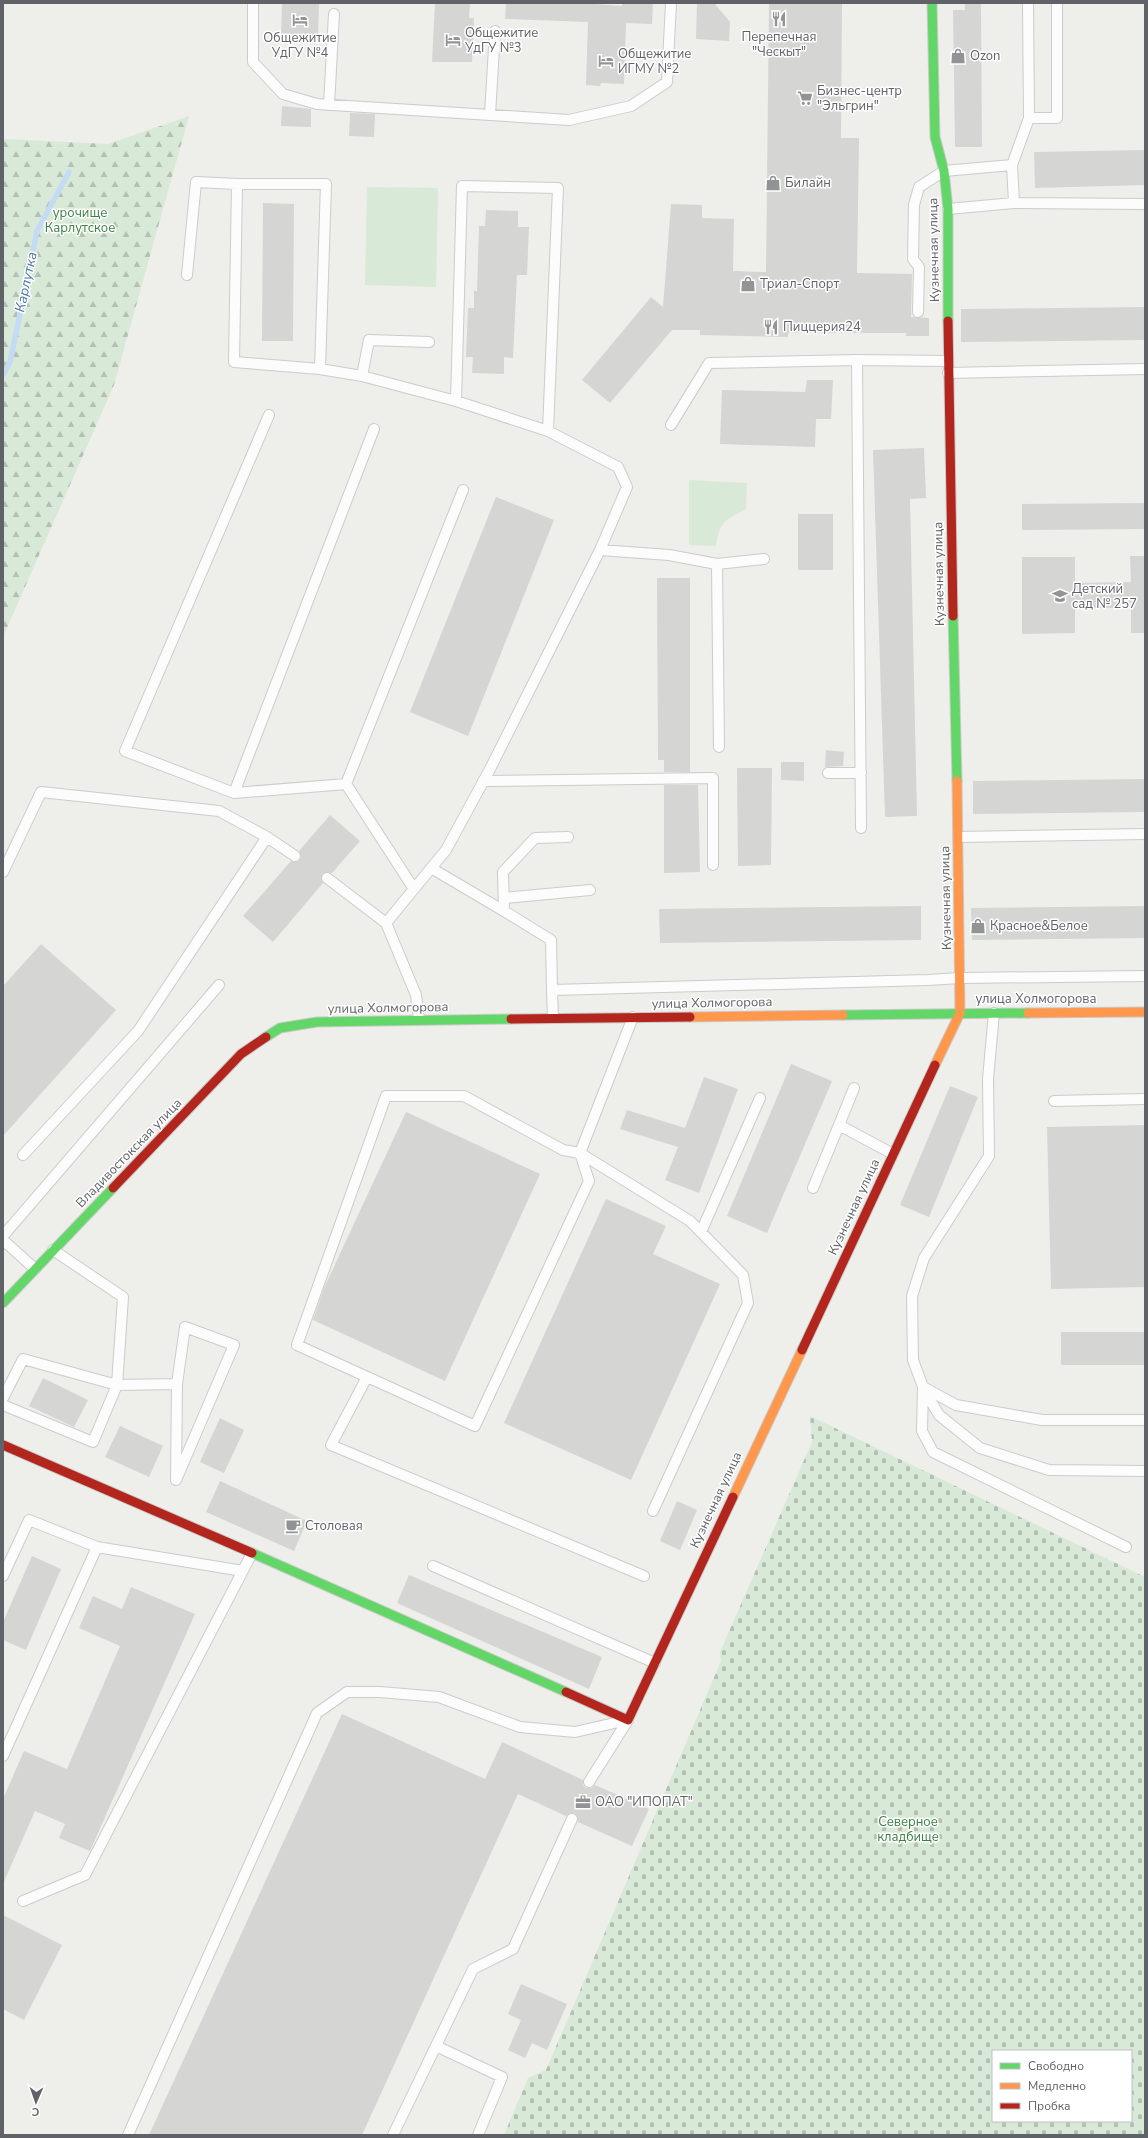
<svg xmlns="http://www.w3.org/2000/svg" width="1148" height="2138" viewBox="0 0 1148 2138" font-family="'Nunito Sans',sans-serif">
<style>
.forest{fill:url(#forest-firs)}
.cemetery{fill:url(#cemetery-stones);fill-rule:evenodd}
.park{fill:#d9e9d8}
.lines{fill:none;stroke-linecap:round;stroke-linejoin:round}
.stream{stroke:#c3dbf4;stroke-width:5.5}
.building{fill:#d5d5d3}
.lane-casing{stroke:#cbcccb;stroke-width:12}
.fast-casing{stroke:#cacaca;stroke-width:11}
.slow-casing{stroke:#cacaca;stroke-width:11}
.jam-casing{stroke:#cacaca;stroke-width:11}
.lane{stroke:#fcfcfc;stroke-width:10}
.fast{stroke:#63d668;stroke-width:9}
.slow{stroke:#ff974d;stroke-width:9}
.jam{stroke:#b3261e;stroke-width:9}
.labels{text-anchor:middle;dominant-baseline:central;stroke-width:3;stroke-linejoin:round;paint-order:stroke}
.poi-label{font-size:13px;fill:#5f6267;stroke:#fff;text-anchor:start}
.park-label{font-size:13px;fill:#3c8144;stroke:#fff}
.street-label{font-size:13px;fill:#5f6267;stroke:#fff}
.water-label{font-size:14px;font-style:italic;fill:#4c73ab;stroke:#fff}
</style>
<defs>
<pattern id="forest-firs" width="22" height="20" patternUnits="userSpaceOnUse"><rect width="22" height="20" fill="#d9e9d8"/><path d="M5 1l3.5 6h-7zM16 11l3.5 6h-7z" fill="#b3c0b3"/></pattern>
<pattern id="cemetery-stones" width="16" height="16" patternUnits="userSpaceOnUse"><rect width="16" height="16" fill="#d9e9d8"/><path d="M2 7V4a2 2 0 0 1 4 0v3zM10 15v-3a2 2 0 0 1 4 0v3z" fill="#b3c0b3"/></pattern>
</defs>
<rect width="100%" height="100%" fill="#eeeeea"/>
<!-- forest -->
<path class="forest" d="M189 116 114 385 3 637V139L108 144Z"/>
<!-- cemetery -->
<path class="cemetery" d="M810 1416 1145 1577V2135H504L528 2078 546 2070 721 1661 720 1652 812 1442ZM993 2051H1131V2121H993Z"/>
<!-- park -->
<path class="park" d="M367 187 438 188 436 287 365 285Z
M689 480 747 483 746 509C724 521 720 521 716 546L689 545Z"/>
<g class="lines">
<!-- stream -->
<path class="stream" d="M3 375 10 362 37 231 69 172"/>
</g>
<!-- building -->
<path class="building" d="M282 3H319L318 37 295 36V39L281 38Z
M435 3H470L469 18H474L472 62H432Z
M506 3H583L622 6V3H653L652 24 626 23 624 84 601 83 600 86 586 85 588 22 505 19Z
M697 3H714L730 22 729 41 696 39Z
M769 3H842L841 138H859L857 273 912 274 911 317 929 318V336H906V333H788V337L700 335V330H672L610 403 582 380 651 297 663 307 671 204 702 205V218L734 219 733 271 766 272Z
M965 3H981L982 147H955L953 10H965Z
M282 106 311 109V127L281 126Z
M350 113 375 114 374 137 349 136Z
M1145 150V185L1035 188 1034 152Z
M263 203 294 204 293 341H262Z
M486 210 518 211V227H529L527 275H517L513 358 504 357V374L472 373 473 357H466L468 308H474V291H477L479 226H485Z
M1145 307V340L961 342V309Z
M807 380H833L831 419H816L815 447 720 444 722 390 805 392Z
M924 448 926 498 910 499 917 816 885 817 873 450Z
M496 497 554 520 468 736 410 712Z
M1145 503V529L1022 530V504Z
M798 514H833V570H798Z
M1130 556H1145V633H1131V608H1075V633L1022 634V557H1075V583L1131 582Z
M657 578H690V772H664V760H658Z
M826 750 844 752 843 766 825 767Z
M781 762H804V781L781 780Z
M737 768H772L771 865 738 866Z
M1145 779V812L973 814V781Z
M664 785H698L700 872 664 873Z
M330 815 360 841 332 873 327 872 322 874 321 878 323 883 273 942 243 916 291 861 295 862 300 860 301 856 299 851Z
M921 906V940L660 943 659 909Z
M1145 906V938L972 940 971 908Z
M41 944 116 1010 3 1136V986Z
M791 1064 832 1081 767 1233 727 1216Z
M704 1077 738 1089 699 1193 665 1180 678 1147 620 1129 627 1110 685 1128Z
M950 1086 978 1097 929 1217 900 1205Z
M406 1112 540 1174 445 1381 313 1320 324 1288Z
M1145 1125V1287L1051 1289 1047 1127Z
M606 1199 666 1226 653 1254 720 1284 631 1480 504 1423Z
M1061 1332H1145V1365H1061Z
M43 1378 88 1400 74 1427 29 1406Z
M220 1418 244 1430 224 1473 200 1462Z
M120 1426 163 1446 149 1477 105 1457Z
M220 1481 307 1521 294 1551 206 1512Z
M677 1501 697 1510 680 1550 660 1541Z
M32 1556 61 1569 26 1650 3 1640V1622Z
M409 1575 602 1657 589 1689 397 1603Z
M131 1587 195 1614 90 1851 59 1838 65 1824 35 1811 3 1884V1799L24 1751 67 1769 120 1646 79 1628 93 1596 122 1609Z
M342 1714 485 1779 502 1742 583 1780V1785L586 1788H592L595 1785 649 1809 632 1846 578 1822V1818L575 1813H571L566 1816 518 1794 362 2135H149Z
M3 1915 62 1945 24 2020 3 2009Z
M521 1984 567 2004 547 2050 532 2043 525 2058 508 2050 521 2020 508 2014Z"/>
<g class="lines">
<!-- lane casing -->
<g class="lane-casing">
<path id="lane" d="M253 3V62L283 94 317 104 569 120 631 106 667 82 671 3
M329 105 334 14
M490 115 495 31
M1029 118H1057V3
M1012 165 1014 203
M237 184H326L320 369
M948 209 1014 203 1145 204
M187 275 196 182 237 184 234 362 320 369 362 376
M918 312 919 267 913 259 914 205 919 187 944 171 1012 165 1029 118 1028 3
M429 342 369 340 362 376 456 401
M948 373 1145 369
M269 415 125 751 234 793 346 784 414 889
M671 425 709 363 857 360
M600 550 669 555 717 564 719 747
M717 564 764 559
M828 773H861
M483 781 713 778V865
M346 784 463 490
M234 793 374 429
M861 828 857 360 948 361
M958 837 1145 834
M431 868 504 911
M3 872 41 792 219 811 267 837
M327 878 386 923
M504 898 590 890
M552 990 551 940 504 911 503 872 535 838 568 837
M994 1013 988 1079 989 1156 924 1258 912 1296 913 1360 923 1387 956 1405 1042 1420H1145
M633 1017 580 1153 589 1181 475 1426 297 1345 386 1096H464L563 1150 580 1153 690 1221 743 1275 748 1303 653 1511
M553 1018 552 990 928 980 960 978 1145 976
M419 1020 416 995 386 923 446 850 490 769 600 550 627 487 618 467 548 431 456 401 462 186 558 188 548 431
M1054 1101 1145 1099
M839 1125 854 1088
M23 1155 138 1031 267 837 295 856
M813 1188 839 1125 893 1154
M701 1232 760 1098
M3 1236 219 985
M3 1240 35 1269
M185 1327 234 1345 176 1480 177 1384Z
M367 1377 331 1445 644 1576
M923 1387 922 1431 933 1452 1126 1547
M923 1388 939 1415 980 1448 1049 1470 1145 1471
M3 1398 23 1359 117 1385 177 1384
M3 1405 93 1442 117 1385 123 1297 53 1250
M433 1566 655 1663
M3 1576 29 1520 97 1547 243 1571
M3 1756 97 1547
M589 1782 628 1720
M23 1901 85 1875 252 1553
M436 2046 502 2077 478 2135
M128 2135 317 1713 347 1692H380L439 1697 520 1727 575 1732 623 1721
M393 2135 473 1969 513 1949 572 1819"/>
</g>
<!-- fast casing -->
<g class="fast-casing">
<path id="fast" d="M932 3 935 137 944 171 948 209V321
M953 616 957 781
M843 1015 1028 1013
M266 1037 280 1028 317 1022 511 1019
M3 1303 113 1188
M252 1553 566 1692"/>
</g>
<!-- slow casing -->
<g class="slow-casing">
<path id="slow" d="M1028 1013 1145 1012
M690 1017 843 1015
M935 1065 960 1013 957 781
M733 1497 802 1350"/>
</g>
<!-- jam casing -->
<g class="jam-casing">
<path id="jam" d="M948 321 953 616
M511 1019 690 1017
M113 1188 241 1054 266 1037
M802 1350 935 1065
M3 1445 252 1553
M566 1692 628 1720 733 1497"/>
</g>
<!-- lane -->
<use href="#lane" class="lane"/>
<!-- fast -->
<use href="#fast" class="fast"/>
<!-- slow -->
<use href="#slow" class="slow"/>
<!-- jam -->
<use href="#jam" class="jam"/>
</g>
<!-- icons -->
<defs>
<g id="restaurant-bare" transform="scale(1.2)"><path d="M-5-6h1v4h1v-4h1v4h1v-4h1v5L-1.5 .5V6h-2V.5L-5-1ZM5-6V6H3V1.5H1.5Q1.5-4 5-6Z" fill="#919395" stroke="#fff" stroke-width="2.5" paint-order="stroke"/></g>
<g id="hotel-bare" transform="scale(1.2)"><path d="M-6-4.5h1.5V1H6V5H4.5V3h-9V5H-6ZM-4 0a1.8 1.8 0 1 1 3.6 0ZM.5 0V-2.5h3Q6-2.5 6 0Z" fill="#919395" stroke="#fff" stroke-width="2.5" paint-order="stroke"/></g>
<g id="shop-bare" transform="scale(1.2)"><path d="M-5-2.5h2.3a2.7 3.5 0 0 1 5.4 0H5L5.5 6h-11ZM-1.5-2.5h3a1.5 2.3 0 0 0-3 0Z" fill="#919395" stroke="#fff" stroke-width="2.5" paint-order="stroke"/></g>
<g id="supermarket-bare" transform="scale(1.2)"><path d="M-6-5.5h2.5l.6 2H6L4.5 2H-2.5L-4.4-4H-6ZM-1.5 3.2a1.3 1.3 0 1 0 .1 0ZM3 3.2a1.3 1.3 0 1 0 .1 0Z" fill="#919395" stroke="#fff" stroke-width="2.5" paint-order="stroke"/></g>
<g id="school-bare" transform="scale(1.2)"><path d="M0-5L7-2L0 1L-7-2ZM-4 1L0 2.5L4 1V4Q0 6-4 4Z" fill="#919395" stroke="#fff" stroke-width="2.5" paint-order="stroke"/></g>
<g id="cafe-bare" transform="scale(1.2)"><path d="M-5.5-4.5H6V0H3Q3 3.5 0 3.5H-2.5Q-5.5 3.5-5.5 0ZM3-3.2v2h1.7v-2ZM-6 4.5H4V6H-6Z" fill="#919395" stroke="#fff" stroke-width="2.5" paint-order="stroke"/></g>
<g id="office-bare" transform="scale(1.2)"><path d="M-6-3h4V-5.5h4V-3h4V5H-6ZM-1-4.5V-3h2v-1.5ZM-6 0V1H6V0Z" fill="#919395" stroke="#fff" stroke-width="2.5" paint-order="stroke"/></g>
</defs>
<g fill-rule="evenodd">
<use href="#restaurant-bare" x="779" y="19"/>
<use href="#hotel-bare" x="300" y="20"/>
<use href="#hotel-bare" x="453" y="40"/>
<use href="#shop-bare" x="958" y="56"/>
<use href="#hotel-bare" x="606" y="61"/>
<use href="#supermarket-bare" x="805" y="98"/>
<use href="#shop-bare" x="773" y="183"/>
<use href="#shop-bare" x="748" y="284"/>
<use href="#restaurant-bare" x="771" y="327"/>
<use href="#school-bare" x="1060" y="596"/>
<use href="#shop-bare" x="978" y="926"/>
<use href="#cafe-bare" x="293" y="1526"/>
<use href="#office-bare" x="583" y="1802"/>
</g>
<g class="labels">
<!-- poi labels -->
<g class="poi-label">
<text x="465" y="33">Общежитие<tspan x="465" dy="15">УдГУ №3</tspan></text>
<text x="779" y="37" text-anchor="middle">Перепечная<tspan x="779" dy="15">"Ческыт"</tspan></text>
<text x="300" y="38" text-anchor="middle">Общежитие<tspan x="300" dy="15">УдГУ №4</tspan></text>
<text x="618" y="54">Общежитие<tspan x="618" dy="15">ИГМУ №2</tspan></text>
<text x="970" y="56">Ozon</text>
<text x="817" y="91">Бизнес-центр<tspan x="817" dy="15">"Эльгрин"</tspan></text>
<text x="785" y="183">Билайн</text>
<text x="760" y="284">Триал-Спорт</text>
<text x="783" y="327">Пиццерия24</text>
<text x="1072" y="589">Детский<tspan x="1072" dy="15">сад № 257</tspan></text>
<text x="990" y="926">Красное&amp;Белое</text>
<text x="305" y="1526">Столовая</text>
<text x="595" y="1802">ОАО "ИПОПАТ"</text>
</g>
<!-- park labels -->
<g class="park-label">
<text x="80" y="213">урочище<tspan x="80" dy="15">Карлутское</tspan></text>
<text x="908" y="1822">Северное<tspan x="908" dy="15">кладбище</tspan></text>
</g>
<!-- street labels -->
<g class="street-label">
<text transform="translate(934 250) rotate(-91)">Кузнечная улица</text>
<text transform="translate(939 574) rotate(-91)">Кузнечная улица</text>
<text transform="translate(946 898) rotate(-91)">Кузнечная улица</text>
<text x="1036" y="999">улица Холмогорова</text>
<text transform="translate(712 1003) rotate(-1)">улица Холмогорова</text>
<text transform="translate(388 1008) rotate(-1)">улица Холмогорова</text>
<text transform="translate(129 1153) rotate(-46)">Владивостокская улица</text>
<text transform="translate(854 1207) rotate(-65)">Кузнечная улица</text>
<text transform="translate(716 1500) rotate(-65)">Кузнечная улица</text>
</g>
<!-- water labels -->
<g class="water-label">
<text transform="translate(26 282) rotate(-78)">Карлутка</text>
</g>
</g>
<!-- border -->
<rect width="1148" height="2138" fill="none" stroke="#5f6267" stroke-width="8"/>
<!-- legend -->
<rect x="992" y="2050" width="140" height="72" fill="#ffffff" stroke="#bfc0c2"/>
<rect x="1000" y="2063" width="20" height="6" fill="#63d668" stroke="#bfc0c2"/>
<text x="1028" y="2070" font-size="12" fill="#5f6267">Свободно</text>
<rect x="1000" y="2083" width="20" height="6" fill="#ff974d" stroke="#bfc0c2"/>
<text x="1028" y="2090" font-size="12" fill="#5f6267">Медленно</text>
<rect x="1000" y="2103" width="20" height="6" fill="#b3261e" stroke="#bfc0c2"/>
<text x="1028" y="2110" font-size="12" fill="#5f6267">Пробка</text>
<!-- north arrow -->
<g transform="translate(36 2102) rotate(182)" stroke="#ffffff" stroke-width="3" paint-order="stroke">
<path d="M0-3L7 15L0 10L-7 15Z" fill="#5f6267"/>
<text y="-6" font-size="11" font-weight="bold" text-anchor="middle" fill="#5f6267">С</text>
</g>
</svg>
